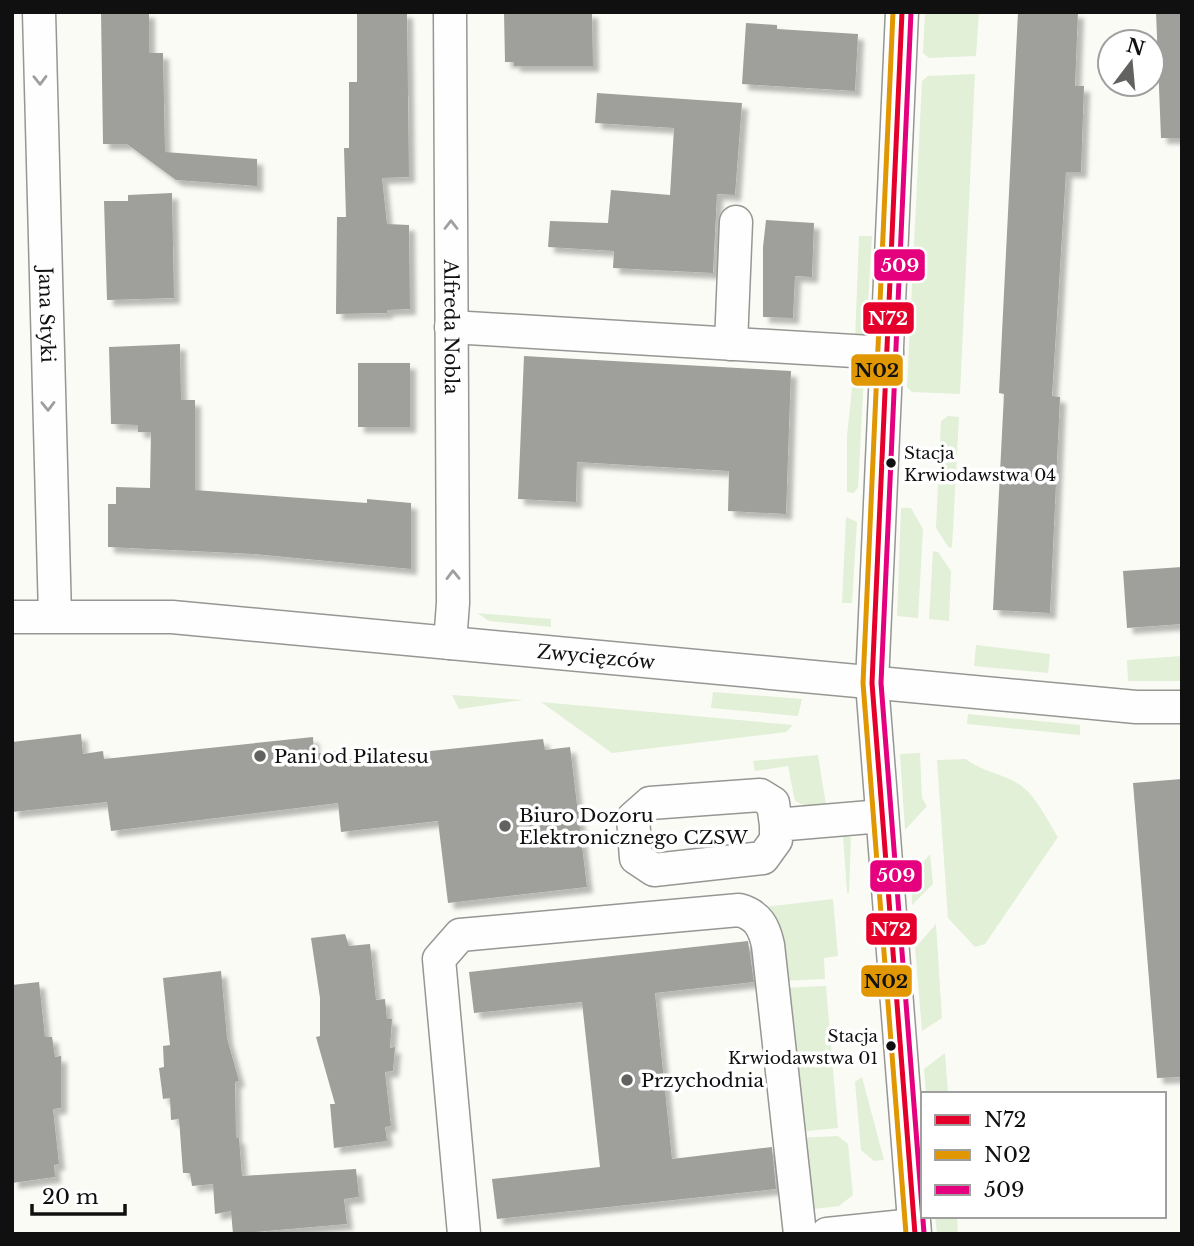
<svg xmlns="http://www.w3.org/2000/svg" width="1194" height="1246" viewBox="0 0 1194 1246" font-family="'Libre Baskerville',serif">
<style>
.green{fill:#e1f0d7}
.building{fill:#9f9f9b;filter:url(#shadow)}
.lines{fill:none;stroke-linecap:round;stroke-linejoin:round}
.minor-casing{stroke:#969694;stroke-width:35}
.minor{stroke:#fefefe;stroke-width:32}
.bus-1-casing{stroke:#fff;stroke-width:10}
.bus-2-casing{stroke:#fff;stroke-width:10}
.bus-3-casing{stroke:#fff;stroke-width:10}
.bus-1{stroke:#e4002b;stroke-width:5}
.bus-2{stroke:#e09702;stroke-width:5}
.bus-3{stroke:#e5007d;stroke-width:5}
.oneway{stroke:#9f9f9f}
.bus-dot{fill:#101010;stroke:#fff;stroke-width:2.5}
.poi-dot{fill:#626260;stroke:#fff;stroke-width:2.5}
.labels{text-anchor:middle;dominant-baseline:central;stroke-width:7;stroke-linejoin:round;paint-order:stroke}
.bus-label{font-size:17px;fill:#101010;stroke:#fff;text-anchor:start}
.street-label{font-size:19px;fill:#101010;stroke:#fff}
.poi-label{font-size:19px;fill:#101010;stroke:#fff;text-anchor:start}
.line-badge{stroke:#fff;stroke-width:2.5}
.badge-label{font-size:19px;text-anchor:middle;font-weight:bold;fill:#fff}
.pale-badge-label{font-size:19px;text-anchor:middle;font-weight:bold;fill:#111}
</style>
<defs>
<filter id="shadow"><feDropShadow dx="6" dy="6" stdDeviation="2" flood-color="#0004"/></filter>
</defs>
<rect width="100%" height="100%" fill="#fbfbf6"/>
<!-- green -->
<path class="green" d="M925 12H979L976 56 929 58 923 53Z
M975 74 960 394 912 392 907 387 922 81 928 76Z
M859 236H872L866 338 855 341Z
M854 369 864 376 858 488 853 493 847 492V436Z
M948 416 959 417 952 547 949 548 936 528 941 421Z
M901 508H911L923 529 918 618 897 616Z
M846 517 857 522 852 603H842Z
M933 551 938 552 951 571 949 621 929 619Z
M477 613 551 619V627L489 621Z
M976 645 1050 654 1048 673 974 666Z
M1182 656V681H1128L1127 660Z
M713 692 802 699 798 716 711 708Z
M452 695 523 700 459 709Z
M541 702 793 725 786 732 612 753Z
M968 714 1080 725V735L967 724Z
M920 753 922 798 927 806 905 830 900 754Z
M818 755 826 805 808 807 795 801 788 766 755 771 753 761Z
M966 759C981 771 1000 773 1017 783 1035 793 1047 820 1058 837L985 944 975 947 948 918 937 760Z
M843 835 851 838 849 893H847Z
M930 854 933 884 912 905 911 877Z
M833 899 838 956 824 958 825 979 781 981 755 908Z
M936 924 942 1018 922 1031 915 948Z
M826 986 838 1128 797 1132 782 988Z
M945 1053 948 1094H926L924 1069Z
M862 1077 884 1160 874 1161 861 1150 855 1082Z
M838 1136 848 1144 853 1195 839 1206 805 1210 797 1138Z
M935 1216H957L958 1234H937Z"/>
<!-- building -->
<path class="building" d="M101 12H149V53H163L165 152 257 159V186L176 180 127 144H103Z
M357 12H407L409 177 382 178 387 224 409 225 410 309 387 310V313L336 314 337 217H346L344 148H349V82H357Z
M504 12H592L593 66H514V62H505Z
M1018 12H1078L1075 86H1084L1081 172H1066L1052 396 1060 397 1050 613 993 610 1004 394 999 393Z
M1156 12H1182V138H1161Z
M746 23 777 25V29L858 34 855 91 742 84Z
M597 93 742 103 735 195 717 194 713 273 613 268 614 251 548 247 550 221 608 223 611 190 670 195 674 128 595 123Z
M172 193 174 298 107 300 104 201H128V195Z
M766 220 814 223 812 277 795 276 793 318 763 317V247Z
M180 344 181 400H195V490L367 503V499L411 503V569L254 554 108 547V504H116V487L150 488 151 432H138V425L111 424 109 347Z
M524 356 791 371 786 514 728 511 729 471 577 462 576 502 518 499Z
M358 363H410V427H358Z
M1182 567V624L1127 628 1123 571Z
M81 734 83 754 103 751 104 759 313 737 314 754 335 751 336 761 543 739 545 750 570 747 587 887 448 903 438 821 341 832 338 803 111 831 107 802 12 812V742Z
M1182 779V1077L1157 1078 1133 783Z
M345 934 349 946 370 944 376 1000 385 999 387 1019H392L390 1048 395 1047 393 1071 385 1072 391 1126 385 1127 387 1141 334 1148 330 1104H335L316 1037 320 1036V998L311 938Z
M748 941 754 982 655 993 672 1159 772 1147 776 1189 497 1219 492 1179 600 1167 582 1002 474 1013 469 972Z
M221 971 227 1038 239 1081 235 1082 236 1138H239L242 1176 356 1169 359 1197 344 1199 347 1224 233 1234 231 1211 215 1214 213 1184 192 1186 190 1173H183L179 1119 171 1120 170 1098 163 1099 159 1068 164 1067 163 1046 170 1045 163 978Z
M39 982 45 1037H52L55 1057 61 1056V1108L53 1109 59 1164 54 1165 55 1177 12 1183V985Z"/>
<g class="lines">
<!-- minor casing -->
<g class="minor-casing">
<g id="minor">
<path id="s1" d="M39 12 55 616"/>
<path id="s2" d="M450 12 453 603 450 643"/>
<path d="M902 12 872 683 915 1234"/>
<path d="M451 327 887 353"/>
<path d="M731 344 736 222"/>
<path id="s3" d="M12 617H172L1136 707H1182"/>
<path d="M776 825 773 803 760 795 650 803 633 818 636 858 654 870 763 858 776 840V825L882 816"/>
<path d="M464 1234 439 959 460 935 739 910C758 915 764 927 768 945L800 1234"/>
<path d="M827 1234 914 1225"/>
</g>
</g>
<!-- minor -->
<use href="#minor" class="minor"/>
<!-- bus-1 casing -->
<g class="bus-1-casing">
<path id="bus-1" d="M902 12 872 683 915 1234"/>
</g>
<!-- bus-2 casing -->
<g class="bus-2-casing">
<path id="bus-2" d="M893 12 863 683 906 1234"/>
</g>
<!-- bus-3 casing -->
<g class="bus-3-casing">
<path id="bus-3" d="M911 12 881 683 924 1233"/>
</g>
<!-- bus-1 -->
<use href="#bus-1" class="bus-1"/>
<!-- bus-2 -->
<use href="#bus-2" class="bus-2"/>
<!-- bus-3 -->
<use href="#bus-3" class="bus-3"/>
</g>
<!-- one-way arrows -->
<defs><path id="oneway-chevron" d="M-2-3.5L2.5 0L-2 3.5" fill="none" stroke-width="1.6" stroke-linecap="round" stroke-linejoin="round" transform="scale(1.75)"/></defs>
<g class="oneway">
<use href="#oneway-chevron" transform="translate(40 80) rotate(89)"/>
<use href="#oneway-chevron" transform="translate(451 225) rotate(-90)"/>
<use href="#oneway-chevron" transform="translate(48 406) rotate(89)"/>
<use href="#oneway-chevron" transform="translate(453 575) rotate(-91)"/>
</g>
<!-- markers -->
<g class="bus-dot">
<circle cx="891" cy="463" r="6"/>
<circle cx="891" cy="1046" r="6"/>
</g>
<g class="poi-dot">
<circle cx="260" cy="756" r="7"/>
<circle cx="505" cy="826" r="7"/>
<circle cx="627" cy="1080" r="7"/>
</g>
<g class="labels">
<!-- bus labels -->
<g class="bus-label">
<text x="904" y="453">Stacja<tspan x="904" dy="22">Krwiodawstwa 04</tspan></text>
<text x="878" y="1036" text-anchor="end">Stacja<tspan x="878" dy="22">Krwiodawstwa 01</tspan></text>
</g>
<!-- street labels -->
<g class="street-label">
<text stroke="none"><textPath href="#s1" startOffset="303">Jana Styki</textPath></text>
<text stroke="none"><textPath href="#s2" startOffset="315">Alfreda Nobla</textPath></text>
<text stroke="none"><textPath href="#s3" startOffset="586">Zwycięzców</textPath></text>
</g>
<!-- poi labels -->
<g class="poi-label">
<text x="274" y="756">Pani od Pilatesu</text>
<text x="519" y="815">Biuro Dozoru<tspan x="519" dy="22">Elektronicznego CZSW</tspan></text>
<text x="641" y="1080">Przychodnia</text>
</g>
</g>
<g class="line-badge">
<rect x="873" y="248" width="53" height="34" rx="7" fill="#e5007d"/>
<rect x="862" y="301" width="53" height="34" rx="7" fill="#e4002b"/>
<rect x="850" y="353" width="54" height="34" rx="7" fill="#e09702"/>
<rect x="869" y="859" width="54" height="34" rx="7" fill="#e5007d"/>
<rect x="865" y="912" width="53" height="34" rx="7" fill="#e4002b"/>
<rect x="860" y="964" width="53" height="34" rx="7" fill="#e09702"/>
</g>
<g class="badge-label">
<text x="900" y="272">509</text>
<text x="888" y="325">N72</text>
<text x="896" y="882">509</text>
<text x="891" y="936">N72</text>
</g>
<g class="pale-badge-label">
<text x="877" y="377">N02</text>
<text x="886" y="988">N02</text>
</g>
<!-- border -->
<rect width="1194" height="1246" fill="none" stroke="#101010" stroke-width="28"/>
<!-- legend -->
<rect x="921" y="1092" width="245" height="126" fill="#ffffff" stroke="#9f9f9f" stroke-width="2"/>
<rect x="935" y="1115" width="35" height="10" fill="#e4002b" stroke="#9f9f9f" stroke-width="2"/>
<text x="984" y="1127" font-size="21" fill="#101010">N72</text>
<rect x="935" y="1150" width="35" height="10" fill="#e09702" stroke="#9f9f9f" stroke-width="2"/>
<text x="984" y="1162" font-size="21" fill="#101010">N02</text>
<rect x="935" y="1185" width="35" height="10" fill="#e5007d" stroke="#9f9f9f" stroke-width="2"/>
<text x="984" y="1197" font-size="21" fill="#101010">509</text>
<!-- north arrow -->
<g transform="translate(1131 63) rotate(16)"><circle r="33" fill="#ffffff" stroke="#9f9f9f" stroke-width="2"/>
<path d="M0-5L12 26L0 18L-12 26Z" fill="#626260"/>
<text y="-10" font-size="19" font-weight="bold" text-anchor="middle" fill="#101010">N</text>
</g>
<!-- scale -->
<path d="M32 1204v10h93v-10" fill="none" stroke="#101010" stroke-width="3.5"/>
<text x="42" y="1204" font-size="21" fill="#101010" stroke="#ffffff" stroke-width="5" paint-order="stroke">20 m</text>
</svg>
